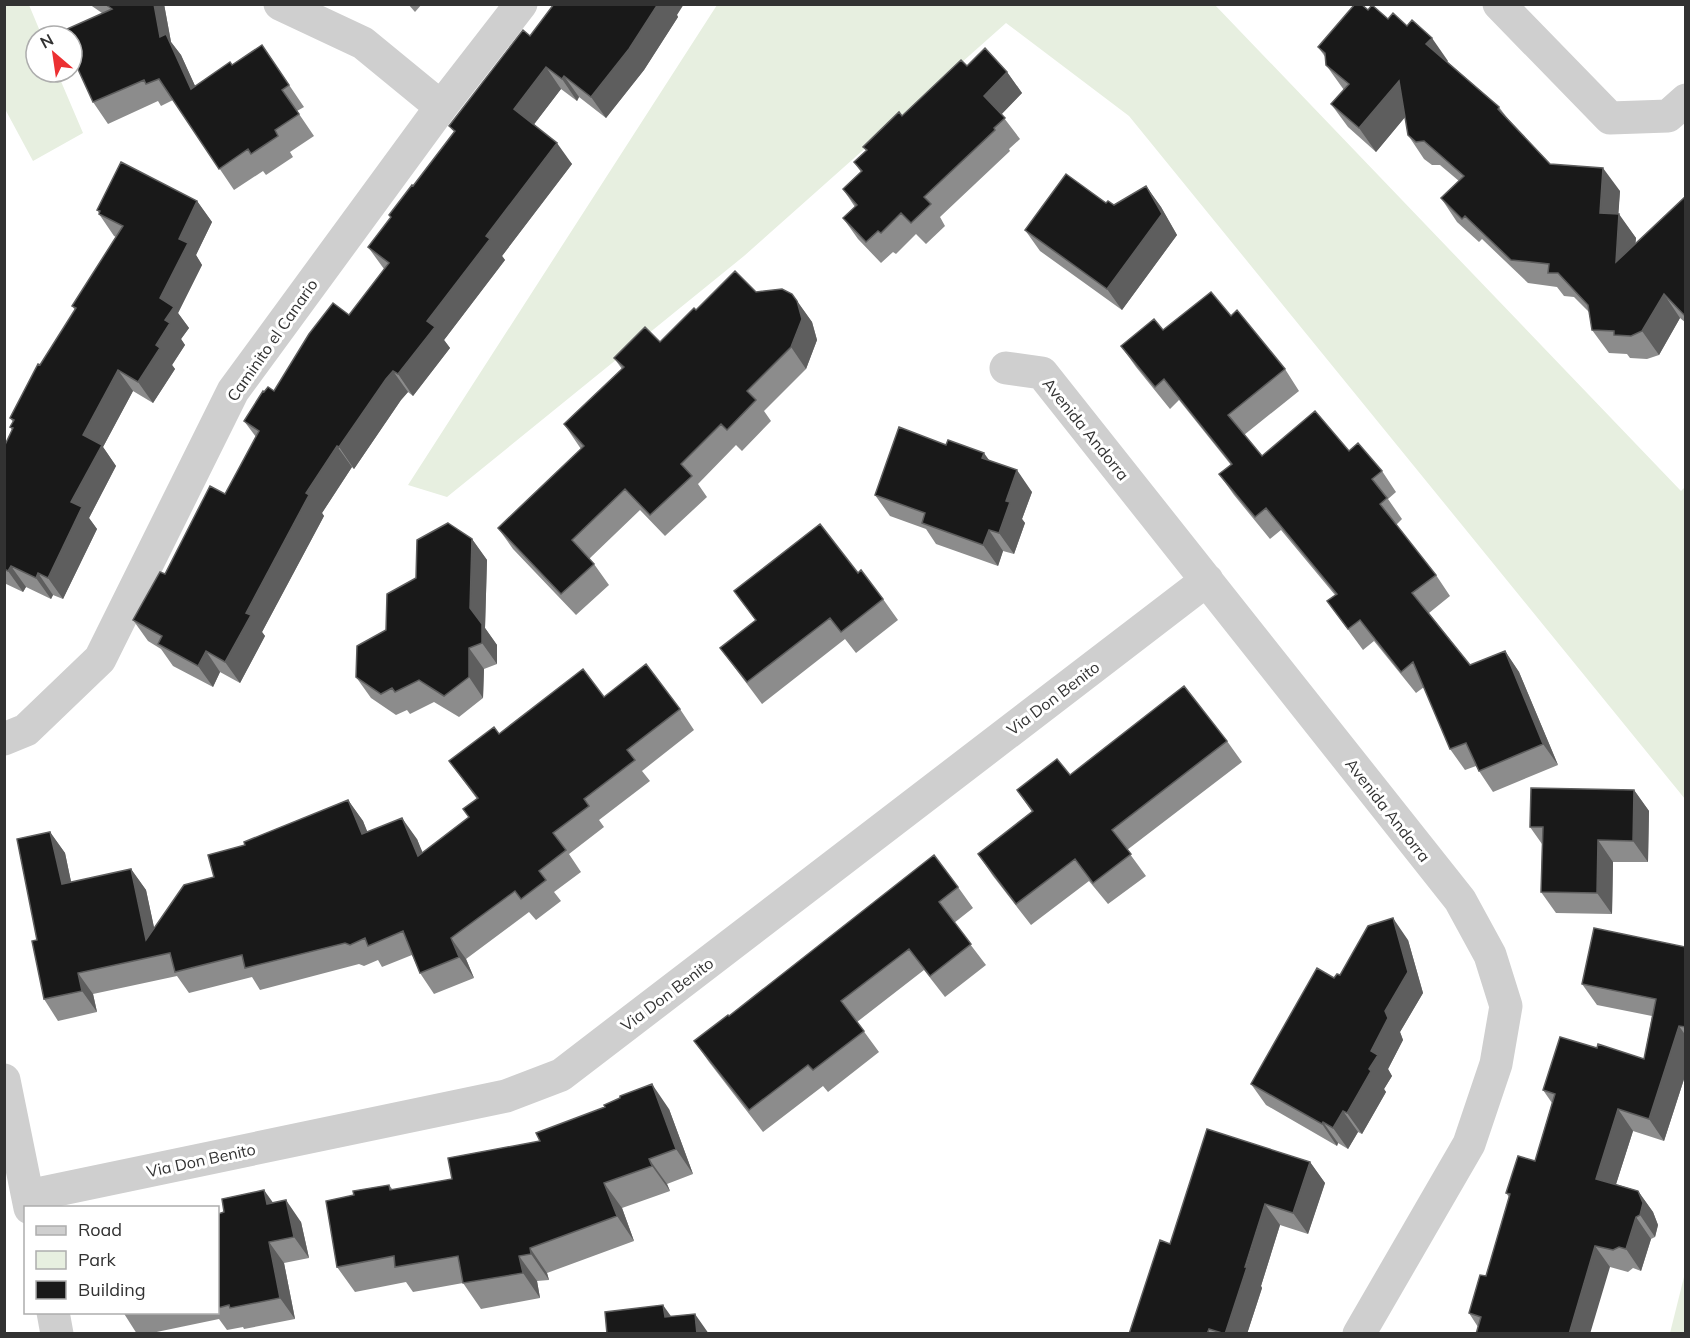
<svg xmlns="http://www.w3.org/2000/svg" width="1690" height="1338" viewBox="0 0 1690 1338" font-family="Mulish,sans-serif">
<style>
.green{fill:#e7efe0}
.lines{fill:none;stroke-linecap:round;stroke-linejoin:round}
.street{stroke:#cfcfcf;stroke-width:33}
.wall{fill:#8c8c8c}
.shaded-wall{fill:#5e5e5e}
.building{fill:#191919;stroke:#5e5e5e;stroke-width:1.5}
.labels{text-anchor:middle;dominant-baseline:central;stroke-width:6;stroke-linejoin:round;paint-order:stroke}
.street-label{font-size:16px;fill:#323232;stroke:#fff}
</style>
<rect width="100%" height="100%" fill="#fff"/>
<!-- green -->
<path class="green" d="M4 5H29L42 36H36V72H57L83 133 33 161 5 109Z
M717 5H1215L1681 491 1685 487V799L1129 116 1006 23 744 256 447 497 408 485Z
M1685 1273V1333H1670Z"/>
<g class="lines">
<!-- street -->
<path class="street" d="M280 4 363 43 441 107
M1499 4 1610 118 1668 116 1686 100
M1006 368 1042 373 1460 900 1490 955 1506 1006 1496 1064 1469 1144 1359 1334
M4 739 26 730 100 659 233 391 441 107 521 4
M4 1080 30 1208
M28 1196 506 1096 561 1075 1207 580
M53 1312 57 1334"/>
</g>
<!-- wall -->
<path class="wall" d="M89 4H164L171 42 181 55 195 86 232 65 262 45 304 107 297 111 314 136 290 152 293 157 266 175 263 171 234 190 173 100 161 106 158 101 108 124 93 102 102 13Z
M408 4H422L415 12Z
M1368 10 1388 19 1407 26 1499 107 1508 119 1550 164 1620 191 1618 214 1636 238 1635 244 1686 196V323L1680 318 1659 355 1647 359 1630 358 1627 354 1609 353 1592 330 1589 312 1574 297 1564 296 1557 287 1528 283 1482 239 1479 242 1457 222 1441 198 1459 181 1440 165H1432L1424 159 1408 135 1405 117 1376 152 1348 127 1331 104 1344 90 1326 65V58L1318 47Z
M677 15 678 17 644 70 606 118 579 97 577 101 561 89 534 124 572 164 502 256 505 260 444 340 450 348 413 396 408 392 401 400 354 469 352 467 322 513 324 516 262 632 265 636 240 683 220 672 213 687 173 666 161 649 148 641 133 620 165 574 225 494 256 437 244 421 264 392 274 391 349 315 384 269 368 247 391 218 389 215 413 186 454 132 449 126 530 36Z
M967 66 1007 72 1022 93 1001 114 1020 139 1009 149 1010 151 940 217 945 226 926 244 916 234 896 254 893 252 881 263 858 239 843 218 855 207 843 189 861 172 854 162 866 151 863 147Z
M1146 186 1161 207 1177 235 1122 310 1040 251 1025 230 1106 203 1114 205Z
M197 201 212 222 196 255 202 265 178 313 189 328 181 339 185 345 172 365 175 369 153 403 133 391 103 447 116 466 89 518 97 529 63 599 53 595 51 599 26 587 23 592 4 583V447L12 430 10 427 13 422 10 418 40 365 75 310 72 306 116 237 114 236 99 214V213L97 210Z
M756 292 797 301 812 322 817 340 806 369 764 411 771 421 742 451 736 445 698 484 707 497 665 536 640 510 589 559 594 564 609 585 576 615 513 549 498 528 581 449 564 424 622 369 614 358 660 342 696 310Z
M1231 316 1285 369 1299 391 1244 435 1262 456 1349 451 1382 471 1396 492 1388 499 1402 519 1396 525 1436 575 1450 596 1429 613 1470 665 1505 651 1519 672 1558 765 1493 792 1479 771 1476 766 1465 770 1450 749 1424 687 1416 693 1374 641 1363 650 1327 601 1335 595 1281 530 1270 539 1234 495 1219 474 1231 465 1179 400 1170 409 1136 367 1121 346 1163 330Z
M989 460 1032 492 1022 519 1025 523 1014 554 1003 551 998 566 936 544 926 529 890 516 875 495Z
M472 539 487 560 485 628 497 645V664L484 669 483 698 459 717 434 702 410 714 407 710 396 715 371 698 356 677 386 630 416 578Z
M858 573 883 599 898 620 856 653 845 639 762 704 720 648 756 621 734 591Z
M604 697 680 709 694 730 642 771 650 781 599 820 604 827 569 854 581 872 554 892 561 901 536 920 529 912 466 959 474 978 434 994 420 973 412 955 382 967 378 960 364 966 359 964 260 990 252 977 189 993 177 976 93 994 97 1012 58 1021 44 999 37 940 50 832 65 853 71 882 131 869 146 890 154 928 214 877 245 845 348 800 363 821 367 832 417 839 422 853 468 818 477 799 449 761 499 734Z
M1227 741 1242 762 1127 850 1146 876 1108 904 1089 881 1031 925 993 876 978 854 1032 812 1017 790 1070 775Z
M1634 790 1649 811 1648 862H1613L1612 914 1556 913 1541 892 1542 844 1530 827Z
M958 887 973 908 954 923 986 965 945 997 924 970 857 1022 879 1052 828 1092 823 1086 763 1132 709 1062 694 1041 729 1016Z
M1408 940 1423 993 1400 1032 1403 1040 1388 1069 1392 1076 1384 1089 1386 1092 1362 1134 1358 1132 1348 1149 1338 1143 1337 1146 1266 1105 1251 1084 1334 978Z
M1686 944V1073L1664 1141 1633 1131 1616 1184 1638 1191 1653 1212 1658 1225 1655 1237 1651 1239 1641 1271 1633 1268 1628 1272 1610 1267 1478 1327 1469 1313 1486 1276 1509 1197 1506 1193 1535 1161 1552 1103 1543 1090 1597 1048 1644 1059 1652 1016 1597 1005 1582 984 1685 947Z
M669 1109 693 1174 667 1184 670 1191 622 1208 634 1241 547 1273 549 1280 537 1281 540 1298 481 1309 463 1283 413 1292 406 1282 355 1292 337 1267 354 1195 389 1185 393 1190 452 1179 540 1141Z
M1310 1162 1325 1183 1308 1234 1280 1225 1261 1286 1262 1288 1247 1334H1129L1170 1244Z
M273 1203 301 1222 309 1258 284 1263 295 1319 244 1329 243 1327 227 1330 219 1319 147 1334H137L123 1312H218V1214Z"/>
<!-- shaded-wall -->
<path class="shaded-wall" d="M154 4H164L171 42 181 55 206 110 191 89 160 37Z
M658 4H684L677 15 678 17 644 70 606 118 591 97Z
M1432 38 1448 61 1443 67 1426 44Z
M546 67 561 89 529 131 514 109Z
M1007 72 1022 93 999 117 984 96Z
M564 76 579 97 577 101 562 79Z
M1399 81 1416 104 1376 152 1359 128Z
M557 143 572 164 502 256 505 260 444 340 450 348 413 396 398 374 427 321 486 236Z
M1603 168 1620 191 1617 236 1600 213Z
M1146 186 1161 207 1177 235 1122 310 1107 289Z
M197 201 212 222 196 255 202 265 178 313 189 328 181 339 185 345 172 365 175 369 153 403 138 382 156 345 165 320 160 298 179 239Z
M1619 214 1636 238 1632 285 1616 262Z
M1664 294 1680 318 1659 355 1642 331Z
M797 301 812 322 817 340 806 369 791 347Z
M118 370 133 391 103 447 116 466 89 518 97 529 63 599 48 578 71 502 83 435Z
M393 371 408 392 401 400 354 469 339 447 386 379Z
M337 446 352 467 322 513 324 516 262 632 265 636 240 683 225 662 246 613 306 493Z
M984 453 999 474 982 458Z
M1017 470 1032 492 1022 519 1025 523 1014 554 999 533 1006 501Z
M989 530 1003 551 998 566 983 545Z
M472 539 487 560 485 628 497 645V664L482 643 470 608Z
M11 566 26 587 23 592 8 571Z
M38 573 53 595 51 599 36 578Z
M469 648 484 669 483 698 469 677Z
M206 651 220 672 213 687 198 666Z
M1505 651 1519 672 1558 765 1543 744Z
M1634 790 1649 811 1648 862 1633 841Z
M348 800 363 821 377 855 362 834Z
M402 818 417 839 433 877 418 856Z
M50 832 65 853 76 905 62 884Z
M1598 840 1613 862 1612 914 1597 893Z
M131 869 146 890 160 955 146 940Z
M1393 918 1408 940 1423 993 1400 1032 1403 1040 1388 1069 1392 1076 1384 1089 1386 1092 1362 1134 1347 1113 1369 1069 1371 1051 1385 1011Z
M451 938 466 959 474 978 459 957Z
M78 973 93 994 97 1012 82 991Z
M1679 1026 1686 1036V1073L1664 1141 1649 1119Z
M652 1084 669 1109 693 1174 676 1149Z
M1618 1109 1633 1131 1611 1200 1596 1179Z
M1343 1111 1358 1132 1348 1149 1333 1128Z
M1323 1122 1338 1143 1337 1146 1322 1124Z
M649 1159 667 1184 670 1191 652 1166Z
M1310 1162 1325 1183 1308 1234 1293 1213Z
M604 1183 622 1208 634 1241 617 1216Z
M264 1190 279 1211 267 1204Z
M1638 1191 1653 1212 1658 1225 1655 1237 1640 1215Z
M286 1200 301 1222 309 1258 294 1237Z
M1265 1204 1280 1225 1261 1286 1262 1288 1247 1334H1225Z
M1636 1217 1651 1239 1641 1271 1626 1249Z
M269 1242 284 1263 295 1319 280 1298Z
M1595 1246 1610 1267 1590 1334H1569Z
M530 1248 547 1273 549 1280 531 1254Z
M519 1256 537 1281 540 1298 523 1273Z
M663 1305 678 1326 665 1317Z
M695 1314 709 1334H697Z"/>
<!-- building -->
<path class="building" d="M105 4H154L160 37 166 34 191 89 230 62 232 65 262 45 289 85 282 90 299 114 275 130 278 136 251 154 248 149 219 169 159 79 146 84 144 80 93 102 72 56V36H64L66 35 65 30 112 9Z
M554 4H658L629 49 591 97 564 76 562 79 546 67 514 109 557 143 486 236 490 239 427 321 435 327 398 374 393 371 386 379 339 447 337 446 306 493 309 495 246 613 251 615 225 662 206 651 198 666 158 644 162 636 133 620 160 572 165 574 210 486 225 494 259 431 244 421 263 391 264 392 268 387 274 391 309 334 333 303 349 315 389 263 368 247 391 217 389 215 412 185 413 186 455 131 449 126 523 30 530 36Z
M1355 4H1361L1368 10 1372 5 1388 19 1393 13 1407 26 1412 20 1432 38 1426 44 1499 107 1498 109 1550 164 1603 168 1600 213 1619 214 1616 262 1686 196V317L1664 294 1642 331 1631 336 1614 335V331L1592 330 1588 305 1558 273H1548L1549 264 1511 260 1465 216 1462 219 1441 198 1464 176 1424 141 1416 142 1408 135 1399 81 1359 128 1331 104 1349 84 1326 65 1325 53 1318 47Z
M985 48 1007 72 984 96 1005 118 994 128 995 130 924 197 931 204 911 223 901 213 881 233 878 231 866 242 843 218 857 205 843 189 862 171 854 162 867 150 863 147 899 112 902 116 961 60 967 66Z
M121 162 197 201 179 239 188 243 160 298 174 307 165 320 170 323 156 345 160 348 138 382 118 370 83 435 102 445 71 502 82 507 48 578 38 573 36 578 11 566 8 571 4 569V447L13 428 10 427 14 420 10 418 38 364 40 365 76 308 72 306 123 226 99 214 100 211 97 210Z
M1066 174 1106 203 1108 201 1114 205 1146 186 1162 214 1107 289 1025 230Z
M735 271 756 292 782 289 792 294 797 301 802 319 791 347 747 391 756 400 727 430 721 424 681 464 692 476 650 515 625 489 572 540 594 564 561 594 498 528 584 446 564 424 624 367 614 358 645 327 660 342 694 308 696 310Z
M1211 292 1231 316 1237 310 1285 369 1228 415 1262 456 1315 411 1349 451 1358 443 1382 471 1372 479 1387 498 1380 504 1436 575 1412 593 1470 665 1505 651 1543 744 1479 771 1466 743 1450 749 1413 662 1401 672 1360 620 1348 629 1327 601 1337 594 1266 508 1255 517 1219 474 1232 464 1164 379 1155 387 1121 346 1154 319 1163 330Z
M899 427 946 445 948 440 984 453 982 458 1017 470 1006 501 1010 502 999 533 989 530 983 545 922 523 925 513 875 495Z
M448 523 472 539 470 608 482 624V643L469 648V677L444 696 419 680 395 692 392 688 381 694 356 677 357 646 386 630 387 594 416 578 417 540Z
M820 524 858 573 861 570 883 599 841 632 830 618 747 682 720 648 756 620 734 591Z
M646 664 680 709 627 750 635 760 584 799 589 806 553 833 566 850 539 871 546 880 521 899 515 891 451 938 459 957 420 973 403 931 368 946 365 938 350 945 345 943 245 968 242 955 175 972 170 953 78 973 82 991 44 999 32 941 37 940 17 839 50 832 62 884 131 869 146 940 184 885 214 877 208 855 245 845 244 842 348 800 362 834 402 818 418 856 469 817 463 809 478 798 449 761 494 727 499 734 583 669 604 697Z
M1184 686 1227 741 1112 830 1131 854 1093 883 1075 859 1016 904 978 854 1033 811 1017 790 1057 759 1070 775Z
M1531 788 1634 790 1633 841 1598 840 1597 893 1541 892 1543 827H1530Z
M934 855 958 887 939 902 971 944 930 976 909 949 841 1001 864 1031 813 1070 808 1065 749 1110 694 1041 728 1015 729 1016Z
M1393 918 1408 972 1385 1011 1388 1018 1371 1051 1378 1055 1369 1069 1371 1071 1347 1113 1343 1111 1333 1128 1323 1122 1322 1124 1251 1084 1317 968 1334 978 1337 974 1340 975 1368 926Z
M1594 928 1685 947 1686 944V1027L1679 1026 1649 1119 1618 1109 1596 1179 1638 1191 1643 1203 1640 1215 1636 1217 1626 1249 1619 1247 1613 1250 1595 1246 1569 1334H1476L1481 1317 1469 1313 1480 1275 1486 1276 1510 1194 1506 1193 1518 1156 1535 1161 1555 1094 1543 1090 1560 1037 1597 1048 1598 1044 1644 1059 1656 999 1582 984Z
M652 1084 676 1149 649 1159 652 1166 604 1183 617 1216 530 1248 531 1254 519 1256 523 1273 463 1283 458 1256 395 1267 394 1256 337 1267 326 1201 354 1195 353 1191 389 1185 390 1190 452 1179 448 1158 540 1141 536 1133 605 1107 604 1105 620 1098V1096Z
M1207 1129 1310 1162 1293 1213 1265 1204 1245 1267H1247L1225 1334 1209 1329 1207 1334H1129L1160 1240 1170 1244Z
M264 1190 267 1204 286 1200 294 1237 269 1242 280 1298 230 1308 229 1305 218 1308V1214L224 1212 222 1199Z
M663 1305 665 1317 695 1314 697 1334H607L605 1312Z"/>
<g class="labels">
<!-- street labels -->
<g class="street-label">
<text transform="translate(272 340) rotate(-55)">Caminito el Canario</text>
<text transform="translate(1086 429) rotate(51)">Avenida Andorra</text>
<text transform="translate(1053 698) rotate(-37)">Via Don Benito</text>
<text transform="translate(1388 810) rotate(52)">Avenida Andorra</text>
<text transform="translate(667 994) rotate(-37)">Via Don Benito</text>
<text transform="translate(201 1160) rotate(-12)">Via Don Benito</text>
</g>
</g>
<!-- border -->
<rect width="1690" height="1338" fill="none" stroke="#323232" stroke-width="12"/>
<!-- legend -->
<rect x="24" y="1206" width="195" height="108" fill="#ffffff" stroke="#adadad" stroke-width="1.5"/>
<rect x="36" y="1226" width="30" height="9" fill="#cfcfcf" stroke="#adadad" stroke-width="1.5"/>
<text x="78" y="1236" font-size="18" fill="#323232">Road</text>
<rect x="36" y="1251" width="30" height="18" fill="#e7efe0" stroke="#adadad" stroke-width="1.5"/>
<text x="78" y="1266" font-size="18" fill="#323232">Park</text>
<rect x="36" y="1281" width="30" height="18" fill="#191919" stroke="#adadad" stroke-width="1.5"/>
<text x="78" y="1296" font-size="18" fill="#323232">Building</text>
<!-- north arrow -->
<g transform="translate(54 54) rotate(331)"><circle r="28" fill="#ffffff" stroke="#adadad" stroke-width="1.5"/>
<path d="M0-4.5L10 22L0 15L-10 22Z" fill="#ec3032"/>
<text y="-9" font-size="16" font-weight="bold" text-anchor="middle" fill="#323232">N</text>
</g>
</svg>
